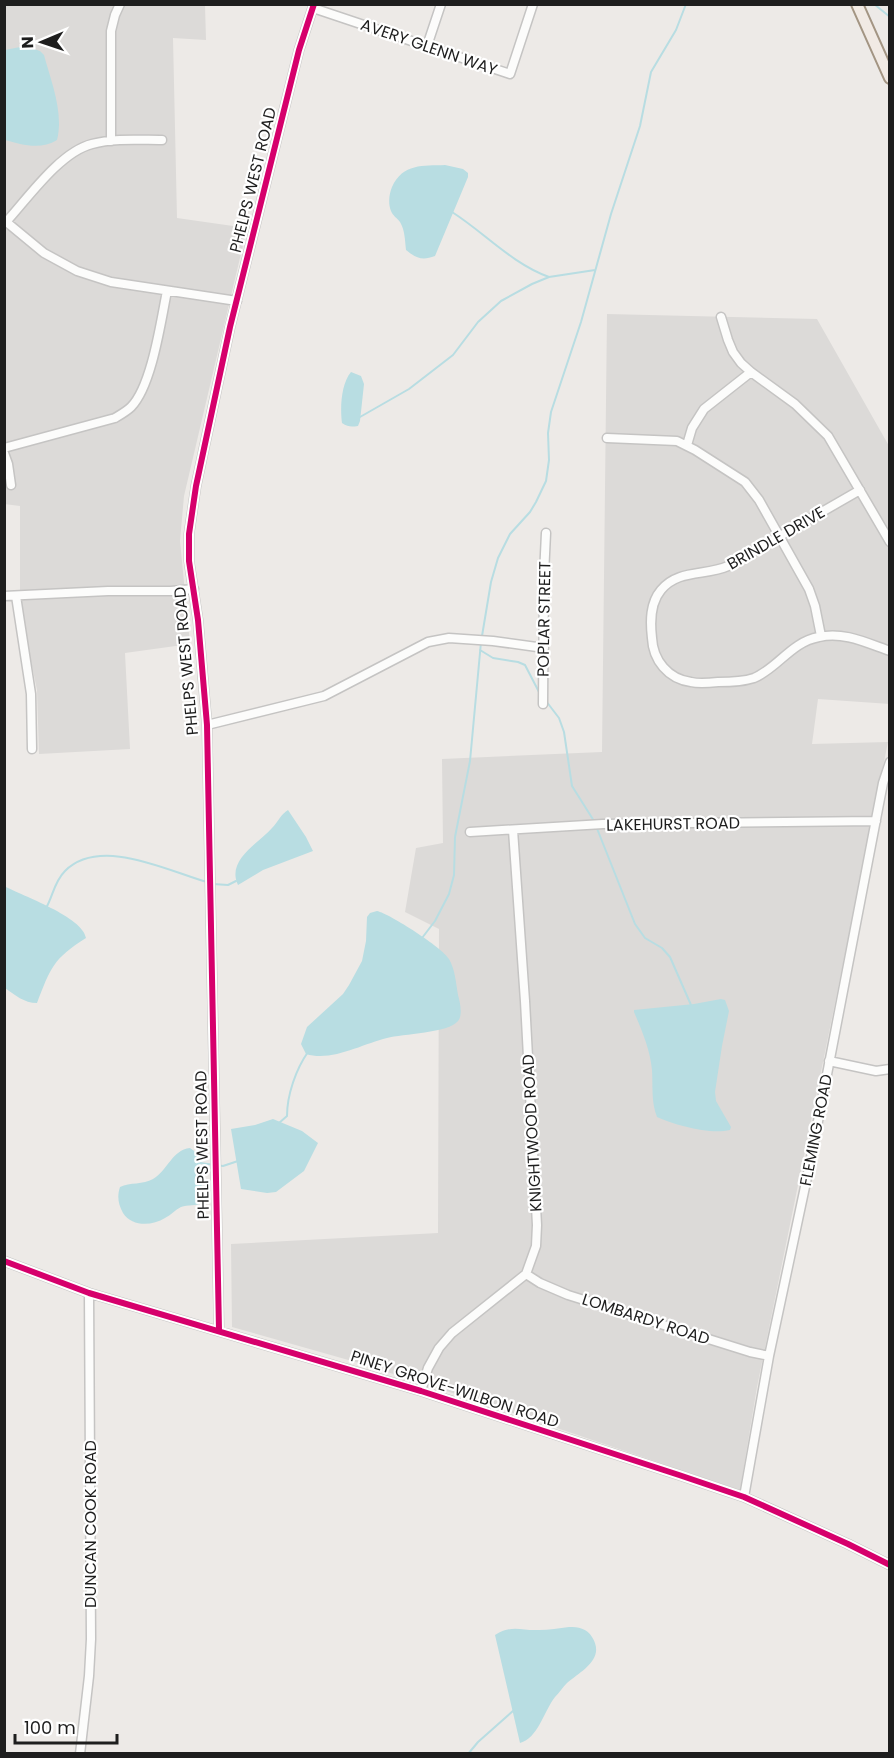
<svg xmlns="http://www.w3.org/2000/svg" width="894" height="1758" viewBox="0 0 894 1758" font-family="Poppins,sans-serif">
<style>
.residential{fill:#dcdad8}
.water{fill:#b8dde2}
.lines{fill:none;stroke-linecap:round;stroke-linejoin:round}
.stream{stroke:#b8dde2;stroke-width:2}
.minor-casing{stroke:#c5c4c3;stroke-width:11}
.major-casing{stroke:#a39583;stroke-width:14}
.minor{stroke:#fcfcfb;stroke-width:8}
.major{stroke:#f1eae4;stroke-width:10}
.cycleway-casing{stroke:#fff;stroke-width:10}
.cycleway{stroke:#d6006c;stroke-width:6}
.labels{text-anchor:middle;dominant-baseline:central;stroke-width:4.5;stroke-linejoin:round;paint-order:stroke}
.street-label{font-size:16px;fill:#1e1e1e;stroke:#fff}
</style>
<rect width="100%" height="100%" fill="#edeae7"/>
<!-- residential -->
<path class="residential" d="M4 5H205L206 40 173 38 177 218 247 228 184 496 180 541 190 644 125 653 130 749 39 754 37 690 20 608V506L4 504Z
M607 314 817 319 889 446 890 704 818 699 812 744 888 742 757 1387 740 1490 462 1396 359 1363 232 1327 231 1244 438 1233 439 929 405 912 416 848 443 843 442 759 602 752Z"/>
<!-- water -->
<path class="water" d="M25 46 40 51 44 55C51 81 64 113 57 140 41 150 22 145 5 140V50Z
M445 165 463 169 468 173V177L435 256C422 261 416 258 406 250 405 241 405 230 400 222 397 218 393 216 391 211 388 204 389 194 392 187 403 163 423 166 445 165Z
M351 372 361 376 364 384 360 421 358 426C351 427 348 427 342 423 340 408 341 384 351 372Z
M288 810 306 837 313 851 263 870 238 885C226 860 259 843 272 828 278 822 281 814 288 810Z
M4 886C23 896 83 917 86 938 53 959 51 967 37 1003 24 1003 15 995 5 988Z
M377 911C390 914 443 948 449 959 455 969 456 983 458 995 460 1002 463 1015 458 1021 449 1033 402 1034 387 1038 362 1044 332 1062 306 1054L301 1044 307 1027 343 994 349 985 362 961 366 941 367 917 370 913Z
M721 999 725 1000 729 1011 722 1046 715 1092 716 1101 731 1127 730 1130C710 1135 675 1125 657 1117 651 1102 653 1086 652 1070 650 1049 642 1031 634 1012V1010L694 1004Z
M273 1119 302 1131 318 1143 304 1171 276 1192 267 1193 241 1189 231 1129 255 1125Z
M190 1148 197 1153 200 1167 203 1202C196 1207 188 1204 181 1207 175 1210 171 1215 165 1218 152 1226 132 1227 123 1213 118 1204 117 1196 120 1187 130 1182 143 1185 153 1179 168 1170 172 1150 190 1148Z
M569 1627C578 1627 587 1628 592 1637 606 1659 581 1671 567 1683 563 1687 559 1693 555 1697 543 1713 538 1738 520 1743L495 1635C513 1624 521 1631 539 1630 549 1630 559 1628 569 1627Z"/>
<g class="lines">
<!-- stream -->
<path class="stream" d="M874 4 890 17
M452 212C485 233 511 263 549 277
M360 417 409 389 453 355 478 322 501 301 532 284 549 277 595 270
M482 636 491 582 498 558 510 534 530 512 536 502 546 481 549 460 548 433 551 412 581 322 611 214 640 126 651 72 676 30 686 4
M480 650 493 658 518 662 525 665 539 692
M546 701 559 718 564 732 572 786 594 821
M596 826 635 924 645 938 662 948 670 957 691 1005
M213 884 228 885 236 881
M46 908C53 896 54 882 65 871 100 836 168 871 207 882
M422 938 435 921 449 894 454 875 455 837 470 761 481 642
M279 1123 287 1116C287 1095 296 1069 308 1052
M197 1165 200 1163 223 1166 238 1161
M468 1754 478 1742 514 1710"/>
<!-- minor casing -->
<g class="minor-casing">
<path id="minor" d="M313 8 510 74 533 4
M427 46 441 4
M111 141V31L115 15 120 4
M4 220 44 253 77 271 111 282 237 301
M6 222C28 198 60 152 92 144 114 138 139 140 162 140
M721 317 728 340 733 352 741 363 751 372 795 404 828 436 890 542
M607 438 677 441 695 450 745 482 759 500 809 589 815 606 821 636
M687 445 692 428 704 409 751 372
M4 448 115 418C120 415 127 411 131 407 152 386 161 320 167 291
M4 453 8 464 11 485
M860 490 728 566C706 576 678 569 661 590 650 603 650 621 652 638 653 660 668 679 691 682 699 684 709 683 718 682 730 682 742 682 754 678 778 668 791 642 819 637 843 631 867 643 890 651
M4 596 108 591H171L194 589
M16 596 31 694 32 749
M543 704 544 575 546 533
M207 725 324 696 428 642 449 638 493 641 544 648
M470 832 603 824 876 821
M829 1061 876 1071 890 1069
M4 1261 89 1293 421 1391 679 1475 744 1497 848 1544 890 1565
M526 1274 540 1283 568 1295 750 1352 769 1356
M219 1330 207 725 198 620 189 561V534L196 486 230 327 299 50 314 4
M421 1391 428 1368 439 1348 452 1333 526 1274 536 1246 537 1225 525 1001 513 830
M744 1497 769 1356 809 1168 883 783 890 762
M80 1754 89 1676 91 1639 89 1293"/>
</g>
<!-- major casing -->
<g class="major-casing">
<path id="major" d="M857 4 890 78"/>
</g>
<!-- minor -->
<use href="#minor" class="minor"/>
<!-- major -->
<use href="#major" class="major"/>
<!-- cycleway casing -->
<g class="cycleway-casing">
<path id="cycleway" d="M4 1261 89 1293 421 1391 679 1475 744 1497 848 1544 890 1565
M219 1330 207 725 198 620 189 561V534L196 486 230 327 299 50 314 4"/>
</g>
<!-- cycleway -->
<use href="#cycleway" class="cycleway"/>
</g>
<g class="labels">
<!-- street labels -->
<g class="street-label">
<text transform="translate(429 47) rotate(19)">AVERY GLENN WAY</text>
<text transform="translate(253 180) rotate(-76)">PHELPS WEST ROAD</text>
<text transform="translate(776 538) rotate(-30)">BRINDLE DRIVE</text>
<text transform="translate(544 619) rotate(-89)">POPLAR STREET</text>
<text transform="translate(186 661) rotate(-95)">PHELPS WEST ROAD</text>
<text transform="translate(673 824) rotate(-1)">LAKEHURST ROAD</text>
<text transform="translate(816 1130) rotate(-79)">FLEMING ROAD</text>
<text transform="translate(532 1133) rotate(-93)">KNIGHTWOOD ROAD</text>
<text transform="translate(202 1145) rotate(-91)">PHELPS WEST ROAD</text>
<text transform="translate(646 1319) rotate(18)">LOMBARDY ROAD</text>
<text transform="translate(455 1389) rotate(18)">PINEY GROVE-WILBON ROAD</text>
<text transform="translate(90 1524) rotate(-90)">DUNCAN COOK ROAD</text>
</g>
</g>
<!-- border -->
<rect width="894" height="1758" fill="none" stroke="#1e1e1e" stroke-width="12"/>
<!-- north arrow -->
<g transform="translate(42 42) rotate(268)" stroke="#ffffff" stroke-width="4.5" paint-order="stroke">
<path d="M0-4.5L10 22L0 15L-10 22Z" fill="#1e1e1e"/>
<text y="-9" font-size="16" font-weight="bold" text-anchor="middle" fill="#1e1e1e">N</text>
</g>
<!-- scale -->
<path d="M15 1734v9h102v-9" fill="none" stroke="#1e1e1e" stroke-width="3"/>
<text x="24" y="1734" font-size="18" fill="#1e1e1e" stroke="#ffffff" stroke-width="4.5" paint-order="stroke">100 m</text>
</svg>
